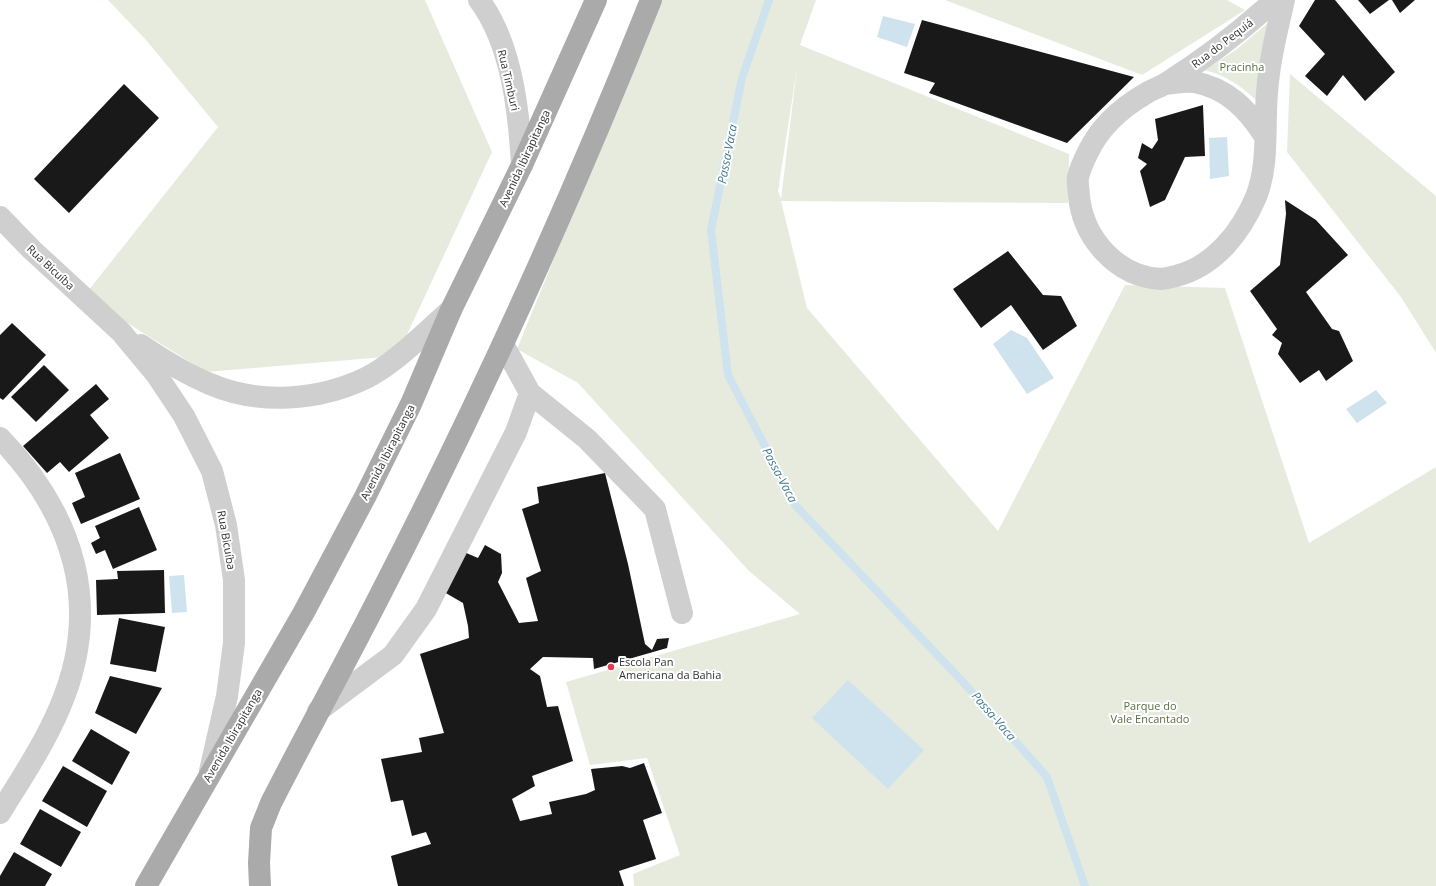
<svg xmlns="http://www.w3.org/2000/svg" width="1436" height="886" viewBox="0 0 1436 886" font-family="'Open Sans',sans-serif">
<style>
.green{fill:#e6ebde;fill-rule:evenodd}
.water{fill:#cee3ed}
.lines{fill:none;stroke-linecap:round;stroke-linejoin:round}
.stream{stroke:#cee3ed;stroke-width:8}
.building{fill:#191919}
.minor{stroke:#cfcfcf;stroke-width:22}
.major{stroke:#aaa;stroke-width:22}
.poi-dot{fill:#e33a53;stroke:#fff;stroke-width:1.5}
.labels{text-anchor:middle;dominant-baseline:central;stroke-width:4;stroke-linejoin:round;paint-order:stroke}
.street-label{font-size:11px;fill:#323232;stroke:#fff}
.park-label{font-size:11px;fill:#596e3f;stroke:#fff}
.poi-label{font-size:11px;fill:#323232;stroke:#fff;text-anchor:start}
.water-label{font-size:12px;font-style:italic;fill:#407a94;stroke:#fff}
</style>
<rect width="100%" height="100%" fill="#fff"/>
<!-- green -->
<path class="green" d="M108 0H425L492 152 397 356 206 372 84 296 218 127 146 40Z
M660 0H816L800 45 1069 154 1068 203 781 201 807 308 998 531 1125 285 1225 288 1309 543 1436 467V886H634L633 874 680 855 647 758 590 765 566 682 800 614 749 571 578 383 517 349ZM797 68 781 199 778 191Z
M945 0H1227L1245 10 1142 75Z
M1269 22 1256 100C1240 85 1226 76 1205 70L1237 49Z
M1290 74 1436 196V353L1401 297 1287 152Z"/>
<!-- water -->
<path class="water" d="M883 16 915 24 907 47 877 37Z
M1227 137 1229 176 1210 179 1209 138Z
M1011 330 1027 338 1054 378 1027 394 993 344Z
M1376 390 1387 403 1357 423 1346 409Z
M184 575 187 612 172 613 169 576Z
M848 680 924 750 888 789 812 718Z"/>
<g class="lines">
<!-- stream -->
<path class="stream" d="M769 0 742 78 711 230 728 375 796 506 963 682 1047 777 1085 886"/>
</g>
<!-- building -->
<path class="building" d="M1315 0H1335L1395 72 1365 101 1343 75 1327 96 1305 76 1325 54 1299 26Z
M1358 0H1389L1370 14Z
M1392 0H1415L1400 13Z
M922 20 1134 77 1067 143 929 93 935 83 904 73Z
M124 84 159 118 69 213 34 179Z
M1203 105 1205 156 1185 157 1165 200 1150 207 1140 171 1147 164 1138 158 1142 143 1152 149 1158 140 1155 119Z
M1285 200 1316 220 1348 255 1306 292 1332 329 1339 331 1353 361 1326 381 1319 370 1300 383 1278 354 1282 343 1272 335 1277 329 1250 291 1280 265 1286 214Z
M1008 251 1043 295 1061 296 1077 326 1043 350 1011 305 981 328 953 289Z
M12 323 46 355 3 400 0 398V335Z
M44 365 69 390 36 422 11 397Z
M96 384 109 399 90 415 109 438 69 472 60 462 47 473 23 446Z
M120 453 140 499 81 524 72 503 85 497 75 473Z
M605 473 628 564 645 644 652 650 657 639 669 638 667 648 594 669 593 658 543 657 530 669 540 676 547 707 558 706 573 761 532 776 535 786 512 799 520 821 552 814 549 802 586 794 595 790 591 769 622 766 630 768 644 763 662 813 643 820 656 859 619 871 624 886H398L391 856 431 844 426 832 412 836 403 800 391 802 381 759 422 752 419 738 444 733 420 654 469 638 468 626 463 603 444 592 464 552 478 558 485 545 501 554 502 573 498 582 519 623 538 621 526 578 541 571 522 509 539 503 537 487Z
M139 507 157 550 113 569 105 550 96 554 91 543 100 538 95 526Z
M164 570 165 613 97 615 96 580 118 579 117 571Z
M119 618 165 627 156 672 110 664Z
M110 676 162 688 136 734 95 713Z
M91 729 130 752 112 785 72 761Z
M63 766 107 791 87 827 42 801Z
M40 809 81 832 61 867 20 844Z
M14 852 52 874 45 886H0V876Z"/>
<g class="lines">
<!-- minor -->
<path class="minor" d="M479 0C512 44 519 112 522 165
M1275 0C1242 30 1206 58 1168 82 1161 87 1152 89 1145 94 1121 108 1100 127 1088 152 1084 160 1080 169 1078 177 1077 183 1079 190 1079 196 1083 238 1117 277 1161 279 1166 279 1171 277 1176 276 1215 266 1241 232 1256 197 1269 165 1264 127 1267 93 1269 62 1277 30 1284 0
M1166 84C1175 83 1185 81 1194 82 1227 88 1247 109 1264 135
M0 217 31 249 121 332 156 374 184 416 212 471 226 525 234 580V643L227 696 210 771
M141 345C163 360 186 374 210 384 259 405 318 401 366 378 396 363 425 332 451 310
M530 393 587 439 655 509 682 613
M0 438C74 515 103 606 60 707 44 745 21 779 0 813
M318 711 393 655 426 609 516 432 530 393 503 344"/>
<!-- major -->
<path class="major" d="M146 886 304 612 365 497 411 404 451 310 522 165 596 0
M260 886 259 863 261 828 271 803C306 734 344 666 379 597 479 403 570 203 651 0"/>
</g>
<!-- markers -->
<circle class="poi-dot" cx="611" cy="667" r="4"/>
<g class="labels">
<!-- street labels -->
<g class="street-label">
<text transform="translate(1222 43) rotate(-37)">Rua do Pequiá</text>
<text transform="translate(509 80) rotate(77)">Rua Timburi</text>
<text transform="translate(524 158) rotate(-65)">Avenida Ibirapitanga</text>
<text transform="translate(51 267) rotate(43)">Rua Bicuíba</text>
<text transform="translate(387 452) rotate(-63)">Avenida Ibirapitanga</text>
<text transform="translate(227 540) rotate(80)">Rua Bicuíba</text>
<text transform="translate(232 735) rotate(-60)">Avenida Ibirapitanga</text>
</g>
<!-- park labels -->
<g class="park-label">
<text x="1242" y="66">Pracinha</text>
<text x="1150" y="705">Parque do<tspan x="1150" dy="13">Vale Encantado</tspan></text>
</g>
<!-- poi labels -->
<g class="poi-label">
<text x="619" y="661">Escola Pan<tspan x="619" dy="13">Americana da Bahia</tspan></text>
</g>
<!-- water labels -->
<g class="water-label">
<text transform="translate(727 154) rotate(-79)">Passa-Vaca</text>
<text transform="translate(780 475) rotate(62)">Passa-Vaca</text>
<text transform="translate(994 716) rotate(49)">Passa-Vaca</text>
</g>
</g>
</svg>
